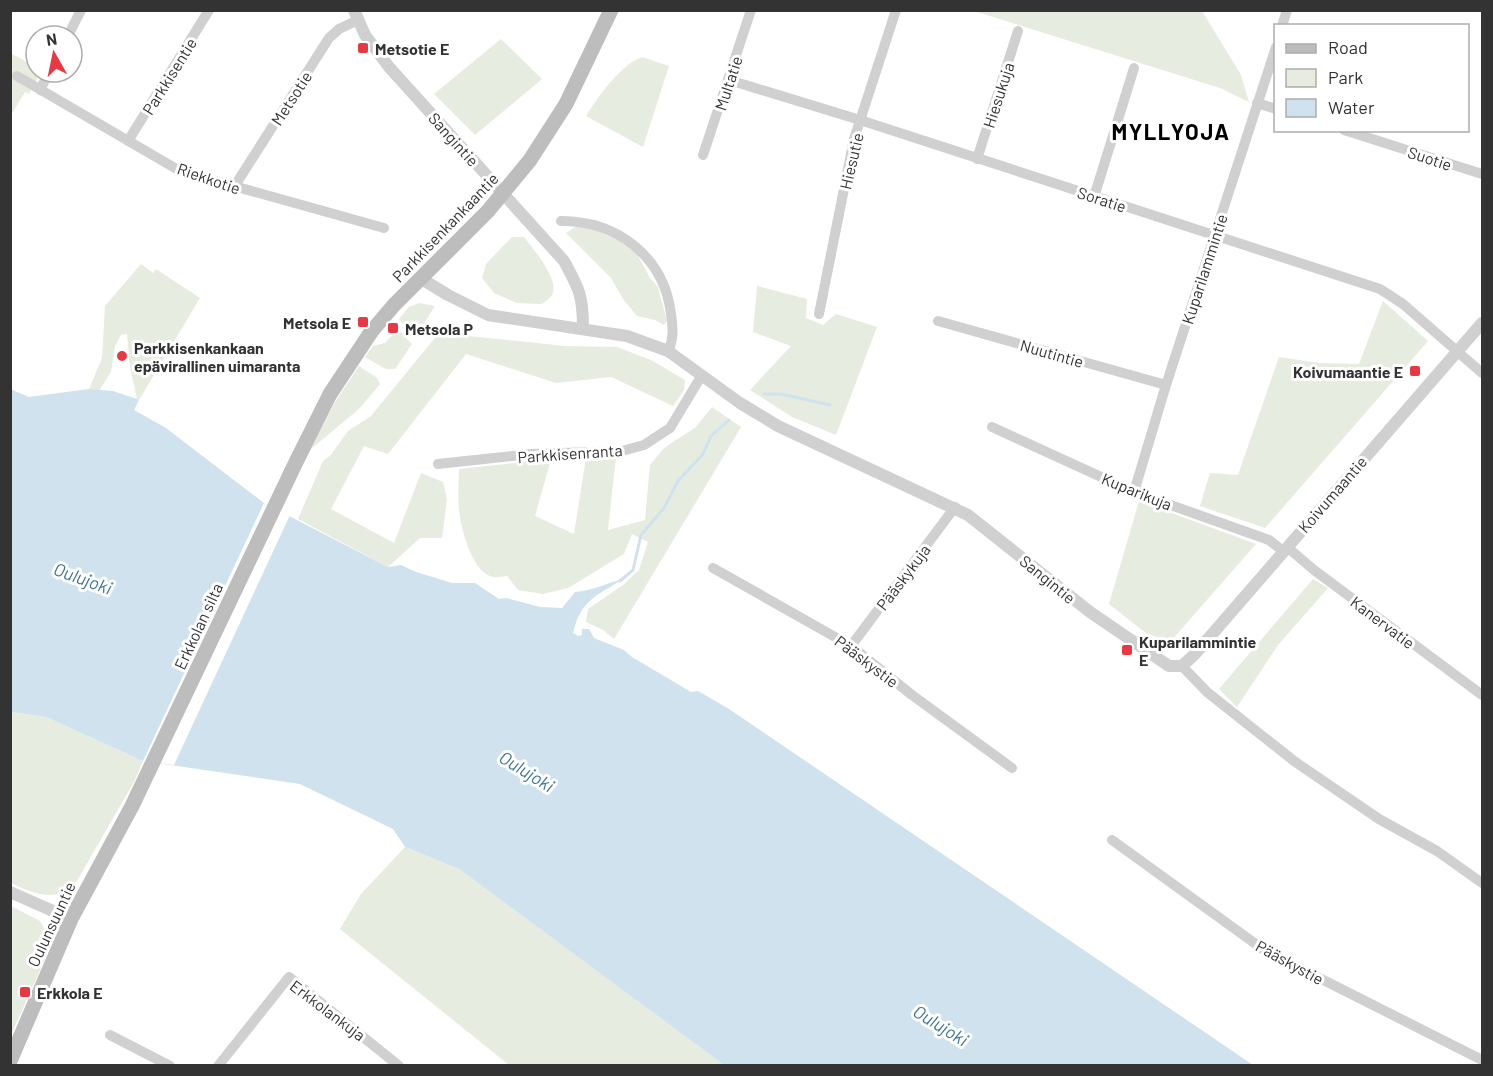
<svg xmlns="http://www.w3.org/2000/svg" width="1493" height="1076" viewBox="0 0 1493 1076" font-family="Barlow,sans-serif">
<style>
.green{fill:#e6ecdf}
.water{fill:#cfe2ee}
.pier{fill:#fff}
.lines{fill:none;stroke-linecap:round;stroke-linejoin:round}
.stream{stroke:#cfe2ee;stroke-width:3}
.minor{stroke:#d0d0d0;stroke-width:10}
.tertiary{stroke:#d0d0d0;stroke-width:12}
.secondary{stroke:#bdbdbd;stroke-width:15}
.poi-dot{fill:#e63946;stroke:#fff;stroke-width:2}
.labels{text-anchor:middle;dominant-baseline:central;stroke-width:6;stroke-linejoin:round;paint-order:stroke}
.poi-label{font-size:16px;font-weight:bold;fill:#333;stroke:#fff;text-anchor:start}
.street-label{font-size:16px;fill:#333;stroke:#fff}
.water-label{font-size:18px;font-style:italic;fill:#3f7597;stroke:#fff}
.district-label{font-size:22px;font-weight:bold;letter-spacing:1.5px;fill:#000;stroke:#fff}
</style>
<rect width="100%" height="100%" fill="#fff"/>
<!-- green -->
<path class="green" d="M974 11H1202L1241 75 1249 102 1220 88Z
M501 39 542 79 475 135 434 94Z
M10 53 36 67V72H41L29 94 25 92 11 115Z
M642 57 669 66 643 147 586 116C598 97 620 65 642 57Z
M577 226H587L619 241 637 254 650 278 658 287 667 321 664 325 655 320 637 316 623 299 611 278 566 233Z
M512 237H524C533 249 560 279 552 295 550 299 545 302 541 304L517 303 494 293 482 278 486 264Z
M141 264 153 273 156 269 200 298 139 400 137 399 130 367 127 334 121 335 115 346 111 372 99 391 89 389 102 358 105 306Z
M757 286 807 299 806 318 823 325 836 314 877 327 836 435 792 417 750 390 791 346 753 332Z
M1383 301 1428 341 1265 528 1200 506 1210 473 1238 475 1279 357 1320 363 1359 364Z
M419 303 435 306 416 336 413 337 399 319 409 307Z
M398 329 412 344 395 369H386L365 357 373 346 385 343Z
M439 333 565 346 617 347 651 360 685 380 684 390 673 406 611 377 556 383 466 354 388 454 364 446 331 509 394 543 421 473 443 482 447 499 442 538H420L388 567 298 519 323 461 330 456 348 431 371 416Z
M359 366 377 378 380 384 359 409 311 449 335 402Z
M712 407 741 427 614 639 603 630 586 622 588 609 623 585 639 570 648 542 632 534 624 554 568 588 543 594 518 590 507 576C503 576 497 578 493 577 473 573 463 534 460 517 457 502 459 484 459 469L551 459 535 516 574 534 586 458 616 457 608 530 645 520 650 465 664 448 696 427Z
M1139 501 1256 544 1171 641 1147 634 1109 604Z
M1313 579 1328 588 1278 645 1237 707 1219 689Z
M10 712 46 717 143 761 135 780 78 879C59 905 35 894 11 883Z
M405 847 459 869 724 1065H509L340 929 361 894Z
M11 906 40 921 47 933 49 942 45 959 11 1035Z"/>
<!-- water -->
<path class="water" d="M10 389 29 397 89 389 113 391 137 399 139 400 134 410 166 428 264 503 388 567 401 565 416 572 452 583H475L499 599 506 598 540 607 562 608 575 592C592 591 607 583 623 579 597 596 581 599 573 633L578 636 582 635V629H589L594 638 624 650 632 657 691 692 698 691 729 709 1253 1065H724L459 869 405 847 393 829 300 784 143 761 46 717 11 712Z"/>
<!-- pier -->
<path class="pier" d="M264 503 290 515 174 765 143 761Z"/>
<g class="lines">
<!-- stream -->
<path class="stream" d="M764 394H781L830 405
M620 581 633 570 641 535 664 508 678 481 703 454 711 436 729 420"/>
<!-- minor -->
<path class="minor" d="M1282 26 1287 10
M68 36 81 10
M17 76 180 171 384 228
M729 80 860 120 1380 289 1403 304 1482 373
M40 90 49 72
M1257 103 1276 109
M1344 130 1482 174
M128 141 209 10
M703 155 751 10
M977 159 1018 31
M234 187 329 38 339 29 358 20
M1094 197 1134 68
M561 221C618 221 664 257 671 314 673 328 674 339 668 351
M819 314 854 139 896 10
M938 321 1166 385
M992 427 1134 492 1269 540 1283 551
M438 464 531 454 622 451 644 445 670 428 702 375
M1134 492 1166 385 1276 47
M1287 547 1314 570 1482 695
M713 568 851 646 912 695 1012 768
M851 646 955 507
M1182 666 1207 692 1294 761 1379 819 1437 851 1482 883
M1112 840 1264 950 1482 1060
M110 1035 170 1066
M218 1066 289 977 399 1066"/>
<!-- tertiary -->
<path class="tertiary" d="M354 10 365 35 389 67 564 261C579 289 583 295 583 328
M420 278 448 295 488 315 627 336 668 351 740 403 778 426 968 515 1090 612 1169 666H1182L1194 655 1482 323
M10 892 71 919"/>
<!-- secondary -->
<path class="secondary" d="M10 1061 71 919 132 806 296 462 330 394 371 332 394 305 488 211 530 160 566 104 611 10"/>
</g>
<!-- markers -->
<g class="poi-dot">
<rect x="357" y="42" width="12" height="12" rx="3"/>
<rect x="357" y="316" width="12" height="12" rx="3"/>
<rect x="387" y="322" width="12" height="12" rx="3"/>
<circle cx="122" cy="356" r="6"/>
<rect x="1409" y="365" width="12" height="12" rx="3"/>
<rect x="1121" y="644" width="12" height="12" rx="3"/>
<rect x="19" y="986" width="12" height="12" rx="3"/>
</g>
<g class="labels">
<!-- poi labels -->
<g class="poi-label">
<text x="375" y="48">Metsotie E</text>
<text x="351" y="322" text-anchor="end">Metsola E</text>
<text x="405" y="328">Metsola P</text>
<text x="134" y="347">Parkkisenkankaan<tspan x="134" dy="18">epävirallinen uimaranta</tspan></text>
<text x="1403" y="371" text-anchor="end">Koivumaantie E</text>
<text x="1139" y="641">Kuparilammintie<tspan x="1139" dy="18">E</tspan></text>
<text x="37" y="992">Erkkola E</text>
</g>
<!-- street labels -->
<g class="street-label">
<text transform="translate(169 76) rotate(-58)">Parkkisentie</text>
<text transform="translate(728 83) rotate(-72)">Multatie</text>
<text transform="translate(998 95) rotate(-72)">Hiesukuja</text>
<text transform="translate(291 98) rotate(-57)">Metsotie</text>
<text transform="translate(454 139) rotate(48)">Sangintie</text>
<text transform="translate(1430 158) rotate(18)">Suotie</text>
<text transform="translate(851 161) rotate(-77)">Hiesutie</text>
<text transform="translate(209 178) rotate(19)">Riekkotie</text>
<text transform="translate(1102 199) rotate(18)">Soratie</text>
<text transform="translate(445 227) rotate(-46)">Parkkisenkankaantie</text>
<text transform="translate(1204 269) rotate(-72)">Kuparilammintie</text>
<text transform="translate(1052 353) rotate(16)">Nuutintie</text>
<text transform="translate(570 453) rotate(-4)">Parkkisenranta</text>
<text transform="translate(1137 491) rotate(22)">Kuparikuja</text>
<text transform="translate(1332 494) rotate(-49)">Koivumaantie</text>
<text transform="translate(903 577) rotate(-53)">Pääskykuja</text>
<text transform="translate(1048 579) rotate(39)">Sangintie</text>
<text transform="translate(1383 622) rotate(37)">Kanervatie</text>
<text transform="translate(198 626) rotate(-65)">Erkkolan silta</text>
<text transform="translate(867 661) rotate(37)">Pääskystie</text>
<text transform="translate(51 924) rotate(-65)">Oulunsuuntie</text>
<text transform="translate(1290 962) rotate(29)">Pääskystie</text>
<text transform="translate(328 1010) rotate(37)">Erkkolankuja</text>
</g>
<!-- water labels -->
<g class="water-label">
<text transform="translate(83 578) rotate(20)">Oulujoki</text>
<text transform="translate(527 771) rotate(32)">Oulujoki</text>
<text transform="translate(941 1025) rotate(32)">Oulujoki</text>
</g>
<!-- district labels -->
<g class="district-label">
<text x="1171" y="131">MYLLYOJA</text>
</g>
</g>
<!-- border -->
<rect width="1493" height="1076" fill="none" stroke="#333333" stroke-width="24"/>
<!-- legend -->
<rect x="1274" y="24" width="195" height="108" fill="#ffffff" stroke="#adadad" stroke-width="1.5"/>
<rect x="1286" y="44" width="30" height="9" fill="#bdbdbd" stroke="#adadad" stroke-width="1.5"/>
<text x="1328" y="54" font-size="18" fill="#333333">Road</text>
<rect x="1286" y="69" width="30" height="18" fill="#e6ecdf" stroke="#adadad" stroke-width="1.5"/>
<text x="1328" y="84" font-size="18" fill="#333333">Park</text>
<rect x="1286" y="99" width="30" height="18" fill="#cfe2ee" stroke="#adadad" stroke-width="1.5"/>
<text x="1328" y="114" font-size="18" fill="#333333">Water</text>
<!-- north arrow -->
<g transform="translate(54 54) rotate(351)"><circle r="28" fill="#ffffff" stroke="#adadad" stroke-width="1.5"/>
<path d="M0-4.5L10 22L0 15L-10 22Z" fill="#e63946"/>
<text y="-9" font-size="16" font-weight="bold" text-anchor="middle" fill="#333333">N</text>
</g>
</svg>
